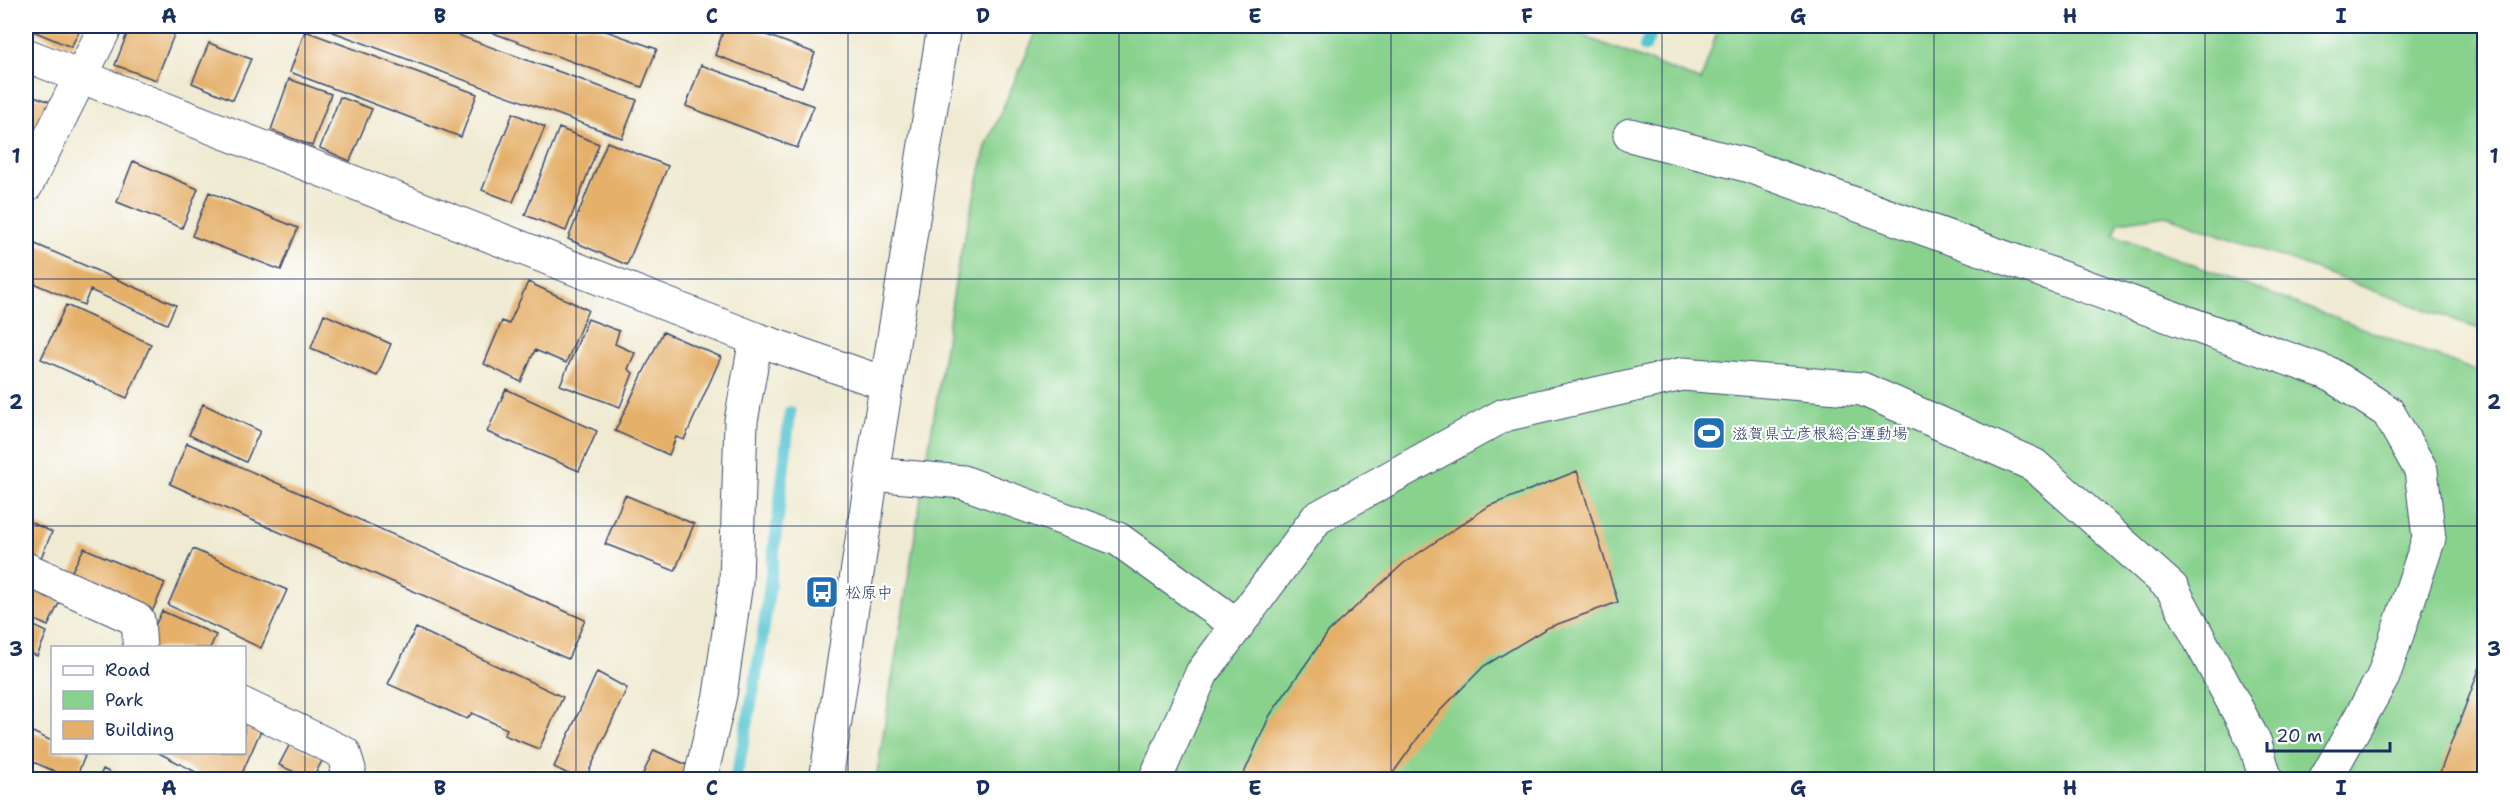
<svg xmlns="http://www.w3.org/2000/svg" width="2510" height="805" viewBox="0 0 2510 805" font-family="'Shantell Sans','Klee One',sans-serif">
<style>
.green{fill:#89d28e;stroke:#528076;stroke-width:1.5}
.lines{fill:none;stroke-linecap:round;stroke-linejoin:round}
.stream{stroke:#59c5d1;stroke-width:12}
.building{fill:#e5b06a}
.minor-casing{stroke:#3b4b6f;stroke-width:35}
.minor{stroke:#fff;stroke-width:33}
.grid{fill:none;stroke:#1b2f5e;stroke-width:1.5;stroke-opacity:0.55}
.labels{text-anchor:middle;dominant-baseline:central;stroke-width:4.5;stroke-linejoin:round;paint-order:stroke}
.poi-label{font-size:16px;fill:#1b2f5e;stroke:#fff;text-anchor:start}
.neatline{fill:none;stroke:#1b2f5e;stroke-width:2}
.grid-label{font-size:20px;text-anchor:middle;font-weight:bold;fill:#1b2f5e}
</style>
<rect width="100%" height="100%" fill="#fff"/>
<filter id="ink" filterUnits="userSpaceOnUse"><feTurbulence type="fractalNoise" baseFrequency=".0167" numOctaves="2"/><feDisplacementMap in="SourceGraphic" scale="12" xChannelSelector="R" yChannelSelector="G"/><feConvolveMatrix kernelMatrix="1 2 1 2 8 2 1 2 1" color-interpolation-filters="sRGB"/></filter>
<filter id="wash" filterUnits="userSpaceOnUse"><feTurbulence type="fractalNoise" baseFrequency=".008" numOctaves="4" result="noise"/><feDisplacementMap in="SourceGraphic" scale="24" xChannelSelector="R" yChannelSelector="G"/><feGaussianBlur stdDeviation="1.35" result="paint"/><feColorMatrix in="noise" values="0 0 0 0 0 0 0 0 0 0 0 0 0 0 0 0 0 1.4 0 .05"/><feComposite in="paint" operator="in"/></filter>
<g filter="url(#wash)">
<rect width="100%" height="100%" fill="#efead1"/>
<!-- green -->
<path class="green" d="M1039 26H1557L1701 81 1719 26H2484V331L2166 215 2119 222 2114 235 2484 374V779L876 780 958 265 986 146Z"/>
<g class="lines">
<!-- stream -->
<path class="stream" d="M1645 47 1653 26
M735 780C764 659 776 535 790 412"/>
</g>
<g id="blocks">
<!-- building -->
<path class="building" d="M26 26H82L71 47 26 28Z
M130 26H166L176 30 156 80 115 65Z
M317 26H433L637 100 622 138Z
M474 26H592L657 49 642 87Z
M725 26H742L815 53 802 87 715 55Z
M305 31 477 94 461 137 290 72Z
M209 43 251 59 233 100 192 83Z
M701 65 814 106 797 148 686 106Z
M289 79 331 94 312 146 271 130Z
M26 93 50 102 26 159Z
M340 97 372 109 350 161 320 148Z
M513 113 545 127 513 202 482 190Z
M559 128 599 144 566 231 525 215Z
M607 142 668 166 627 265 568 239Z
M133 161 198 189 182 228 117 202Z
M209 192 298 228 281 270 192 236Z
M26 240 176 305 167 324 90 290 84 305 26 280Z
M528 282 588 310 566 363 535 350 521 382 484 364 502 321 509 324Z
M66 305 151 344 127 398 41 359Z
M324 314 391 344 377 376 311 348Z
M588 319 619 331 615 344 635 353 628 369 633 373 620 407 560 385Z
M663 332 721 357 684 440 676 437 669 455 615 431Z
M506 389 597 431 579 471 487 432Z
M203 404 260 431 246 462 189 435Z
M187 443 585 620 568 659 170 484Z
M1577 471 1618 602 1547 628 1484 666 1430 721 1388 780H1241L1270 715 1329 631 1404 563 1489 506Z
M625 495 694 524 675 571 605 544Z
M26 520 52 532 37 567 26 561Z
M84 548 165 583 152 612 70 575Z
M193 549 287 590 261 648 168 605Z
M26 585 60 601 48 626 26 616Z
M162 611 216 635 210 648H144Z
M26 622 47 632 37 656 26 651Z
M416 628 563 697 539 749 504 735 507 729 472 713 467 719 388 684Z
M2484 657V757L2476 780H2437Z
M597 672 627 688 585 780H580L554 767Z
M244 720 262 728 239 780H211L157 752H244Z
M26 729 52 741V752H77L85 756 75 780 26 759Z
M291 742 323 759 312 780 279 765Z
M654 750 689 766 685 780H640Z
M103 769 124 780H98Z
M2132 771 2135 780H2110V779Z"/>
</g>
</g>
<g filter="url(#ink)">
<use href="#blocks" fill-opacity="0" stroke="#3b4b6f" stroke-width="1.5"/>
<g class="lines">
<!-- minor casing -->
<g class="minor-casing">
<path id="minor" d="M26 55 756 339 887 384
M1630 135 1746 165 2328 373 2388 412 2421 470 2429 538 2383 677 2325 780
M26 186 106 26
M872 474 963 482 1118 539 1237 625
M26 569 138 620 140 648
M244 705 344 753 349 769 344 780
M700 780 720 695 736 582 741 421 756 339
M826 780 872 474 944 26
M1155 780 1202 673 1317 518 1504 415 1683 374 1862 389 2034 465 2172 588 2255 743 2266 780"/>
</g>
<!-- minor -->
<use href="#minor" class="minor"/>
</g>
</g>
<!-- grid -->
<path class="grid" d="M305 26V780M576 26V780M848 26V780M1119 26V780M1391 26V780M1662 26V780M1934 26V780M2205 26V780M26 279H2484M26 526H2484"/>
<!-- icons -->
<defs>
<g id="stadium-square" transform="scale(1.725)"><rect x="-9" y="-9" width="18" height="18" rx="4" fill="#1f6fb2" stroke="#fff"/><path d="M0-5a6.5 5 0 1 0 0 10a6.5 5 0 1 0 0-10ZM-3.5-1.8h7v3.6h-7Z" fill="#fff"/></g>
<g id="bus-square" transform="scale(1.725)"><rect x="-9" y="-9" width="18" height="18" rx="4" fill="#1f6fb2" stroke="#fff"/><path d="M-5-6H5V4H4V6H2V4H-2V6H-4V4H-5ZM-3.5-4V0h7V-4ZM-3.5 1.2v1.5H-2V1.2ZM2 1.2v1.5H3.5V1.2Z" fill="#fff"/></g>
</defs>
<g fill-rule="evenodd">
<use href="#stadium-square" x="1709" y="433"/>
<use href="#bus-square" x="822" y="592"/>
</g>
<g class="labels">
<!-- poi labels -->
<g class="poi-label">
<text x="1732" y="433">滋賀県立彦根総合運動場</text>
<text x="845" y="592">松原中</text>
</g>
</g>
<!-- margin -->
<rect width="2510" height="805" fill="none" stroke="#fff" stroke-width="66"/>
<!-- legend -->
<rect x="51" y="646" width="195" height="108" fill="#ffffff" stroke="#a4acbf" stroke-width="1.5"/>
<rect x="63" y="666" width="30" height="9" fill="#ffffff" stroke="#a4acbf" stroke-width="1.5"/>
<text x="105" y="676" font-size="18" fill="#1b2f5e">Road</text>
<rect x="63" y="691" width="30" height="18" fill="#89d28e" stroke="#a4acbf" stroke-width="1.5"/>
<text x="105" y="706" font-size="18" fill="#1b2f5e">Park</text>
<rect x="63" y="721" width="30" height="18" fill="#e5b06a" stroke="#a4acbf" stroke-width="1.5"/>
<text x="105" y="736" font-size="18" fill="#1b2f5e">Building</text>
<!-- scale -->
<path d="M2267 742v9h123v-9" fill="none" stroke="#1b2f5e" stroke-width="3"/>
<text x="2276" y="742" font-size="18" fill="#1b2f5e" stroke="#ffffff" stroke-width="4.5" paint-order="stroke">20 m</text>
<rect x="33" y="33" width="2444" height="739" class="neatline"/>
<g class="grid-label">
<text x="169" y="23">A</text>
<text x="440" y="23">B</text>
<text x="712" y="23">C</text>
<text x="983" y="23">D</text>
<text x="1255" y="23">E</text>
<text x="1527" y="23">F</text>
<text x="1798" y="23">G</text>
<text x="2070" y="23">H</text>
<text x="2341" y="23">I</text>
<text x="16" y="163">1</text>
<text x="2494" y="163">1</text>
<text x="16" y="409">2</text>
<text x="2494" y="409">2</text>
<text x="16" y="656">3</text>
<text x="2494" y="656">3</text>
<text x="169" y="795">A</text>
<text x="440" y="795">B</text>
<text x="712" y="795">C</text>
<text x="983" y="795">D</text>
<text x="1255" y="795">E</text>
<text x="1527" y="795">F</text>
<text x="1798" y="795">G</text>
<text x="2070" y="795">H</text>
<text x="2341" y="795">I</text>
</g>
</svg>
